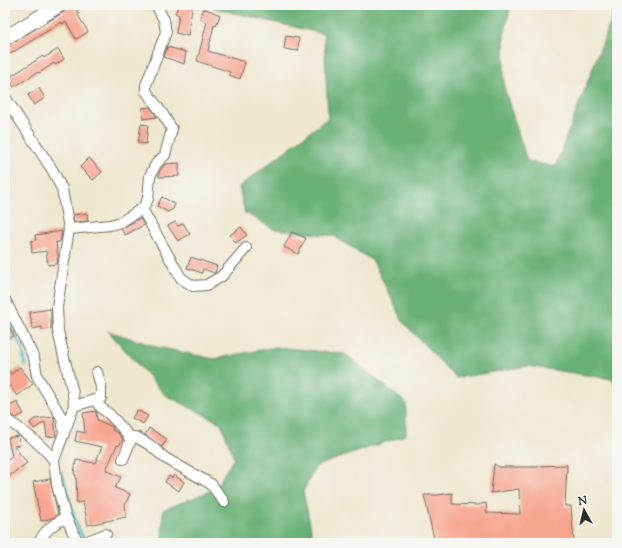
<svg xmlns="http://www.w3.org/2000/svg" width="622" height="548" viewBox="0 0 622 548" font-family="'Sorts Mill Goudy',serif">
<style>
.forest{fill:#69b177;stroke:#4a6e51}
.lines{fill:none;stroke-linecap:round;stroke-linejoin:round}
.stream{stroke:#57c4ce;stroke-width:3}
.building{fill:#f8a590}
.street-casing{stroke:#706d64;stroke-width:12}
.secondary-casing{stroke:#706d64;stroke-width:16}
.street{stroke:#fff;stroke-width:10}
.secondary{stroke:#fff;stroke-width:14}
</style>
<rect width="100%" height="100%" fill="#f6f6f2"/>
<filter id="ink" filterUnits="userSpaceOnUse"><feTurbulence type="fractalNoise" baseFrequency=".025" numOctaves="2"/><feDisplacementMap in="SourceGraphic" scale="8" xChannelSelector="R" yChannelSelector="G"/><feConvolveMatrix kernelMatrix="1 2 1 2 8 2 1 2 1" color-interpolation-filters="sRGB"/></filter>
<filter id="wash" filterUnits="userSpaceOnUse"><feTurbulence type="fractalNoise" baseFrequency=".012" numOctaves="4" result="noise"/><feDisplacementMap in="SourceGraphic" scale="16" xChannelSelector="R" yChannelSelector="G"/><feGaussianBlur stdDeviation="0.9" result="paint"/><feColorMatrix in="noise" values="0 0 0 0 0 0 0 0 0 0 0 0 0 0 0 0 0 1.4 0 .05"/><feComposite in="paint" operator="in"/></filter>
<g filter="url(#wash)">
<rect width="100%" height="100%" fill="#efe7cf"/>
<!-- forest -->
<path class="forest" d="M214 5H511L504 35V87L527 161 555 167 617 5V387L612 379 528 366 456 378 403 322 373 261 334 236 274 229 245 213 239 187 328 118 324 34 213 8Z
M108 331 157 347 214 359 276 347 345 354 406 403V435L316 466 303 491 314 543H164L162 541 163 510 215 489 234 458 221 423 165 395Z"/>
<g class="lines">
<!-- stream -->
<path class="stream" d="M5 316 23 350 25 365
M62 472 75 520 84 541"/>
</g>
<g id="blocks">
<!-- building -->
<path class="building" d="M71 5H74L79 14 78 15 88 32 76 39 66 22 62 24V22L5 57V47L64 12 67 7Z
M179 5H187L192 8 188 36 176 33 179 15 175 13Z
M204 8 220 15 216 26 214 25 208 51 245 62 240 79 229 75 230 72 197 61 207 22 200 19Z
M286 36 299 38 298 51 284 49Z
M167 47 186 52 184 64 164 57Z
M58 49 64 59 55 65 54 63 39 73 38 72 14 87 8 78 43 56 44 58Z
M39 88 45 98 34 105 28 95Z
M150 107 157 117 143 119 142 108Z
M141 124 148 125 146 144 138 143Z
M89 158 102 172 93 180 80 167Z
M179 163V176L159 177V172L165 164Z
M162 197 175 204 173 209 168 212 157 206Z
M87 213 88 221 74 222 73 215Z
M140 218 144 225 125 235 121 229Z
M175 222 178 226 183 223 190 234 178 241 168 226Z
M241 227 247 235 236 243 230 235Z
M62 231 60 242H56L58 256 57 264 48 265 46 251 32 253 31 241 36 240 35 235Z
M292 232 306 238 298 254 284 247Z
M191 257 217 266 215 273 203 269 202 273 187 268Z
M51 309V329L42 330V327L32 329 30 312Z
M5 318 14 336 8 339 5 334Z
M5 365 11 374 20 367 33 384 17 396 5 380Z
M17 402 24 414 16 418 10 414 6 408Z
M137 410 148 416 143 424 132 418Z
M96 411 97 420 113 427 112 430 118 433 123 439 119 446 117 445 106 470 121 477 115 488 130 494 125 505 126 517 88 525 83 502 77 503 76 475 74 474 76 460 95 463 102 447 75 441 77 431 85 433 83 413Z
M54 417 56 436 47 437 45 422 34 429 30 423 35 419Z
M149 428 167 439 162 447 145 435Z
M18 436 20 445 14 446 27 463 5 479V462L12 457 8 438Z
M494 464 499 467H538V466L567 465 565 506H571L574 543H435L424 495H438L452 493V504L477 505 486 503 487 513 520 514 519 489 491 493Z
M174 475 184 482 179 491 165 482 169 476 172 478Z
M50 479 58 514 53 518 41 521 33 482Z"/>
</g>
</g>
<g filter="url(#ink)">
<use href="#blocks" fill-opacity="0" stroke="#706d64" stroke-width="1"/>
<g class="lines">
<!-- street casing -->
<g class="street-casing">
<path id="street" d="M5 97 53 171 62 189 69 229 57 307 58 331 64 357 73 393 74 406 54 460 57 485 65 515 78 543
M142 209 181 278 193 286 207 285 222 276 246 248
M69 229 110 225 121 222 143 208 148 199 150 176 156 164 165 155 172 129 164 116 146 91V85L166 32 164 20 156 5
M5 300 34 358 37 376 62 418 64 432
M96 400C100 408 102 409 109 414 117 422 125 430 131 440L123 459
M74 406 101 398V387L97 372
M5 419C23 430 40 443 54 460
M128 436 138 438 150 445 165 458 211 484 224 502
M39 543C43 531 55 523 66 517
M82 543 106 534"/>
</g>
<!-- secondary casing -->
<g class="secondary-casing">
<path id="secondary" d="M5 38 35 20 59 5"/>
</g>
<!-- street -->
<use href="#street" class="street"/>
<!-- secondary -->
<use href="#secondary" class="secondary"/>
</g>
</g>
<!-- margin -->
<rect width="622" height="548" fill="none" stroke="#f6f6f2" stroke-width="20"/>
<!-- north arrow -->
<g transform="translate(584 510) rotate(352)" stroke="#f6f6f2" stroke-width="3" paint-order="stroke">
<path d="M0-3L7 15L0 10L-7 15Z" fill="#2b2b2b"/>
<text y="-6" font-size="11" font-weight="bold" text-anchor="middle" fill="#2b2b2b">N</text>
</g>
</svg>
